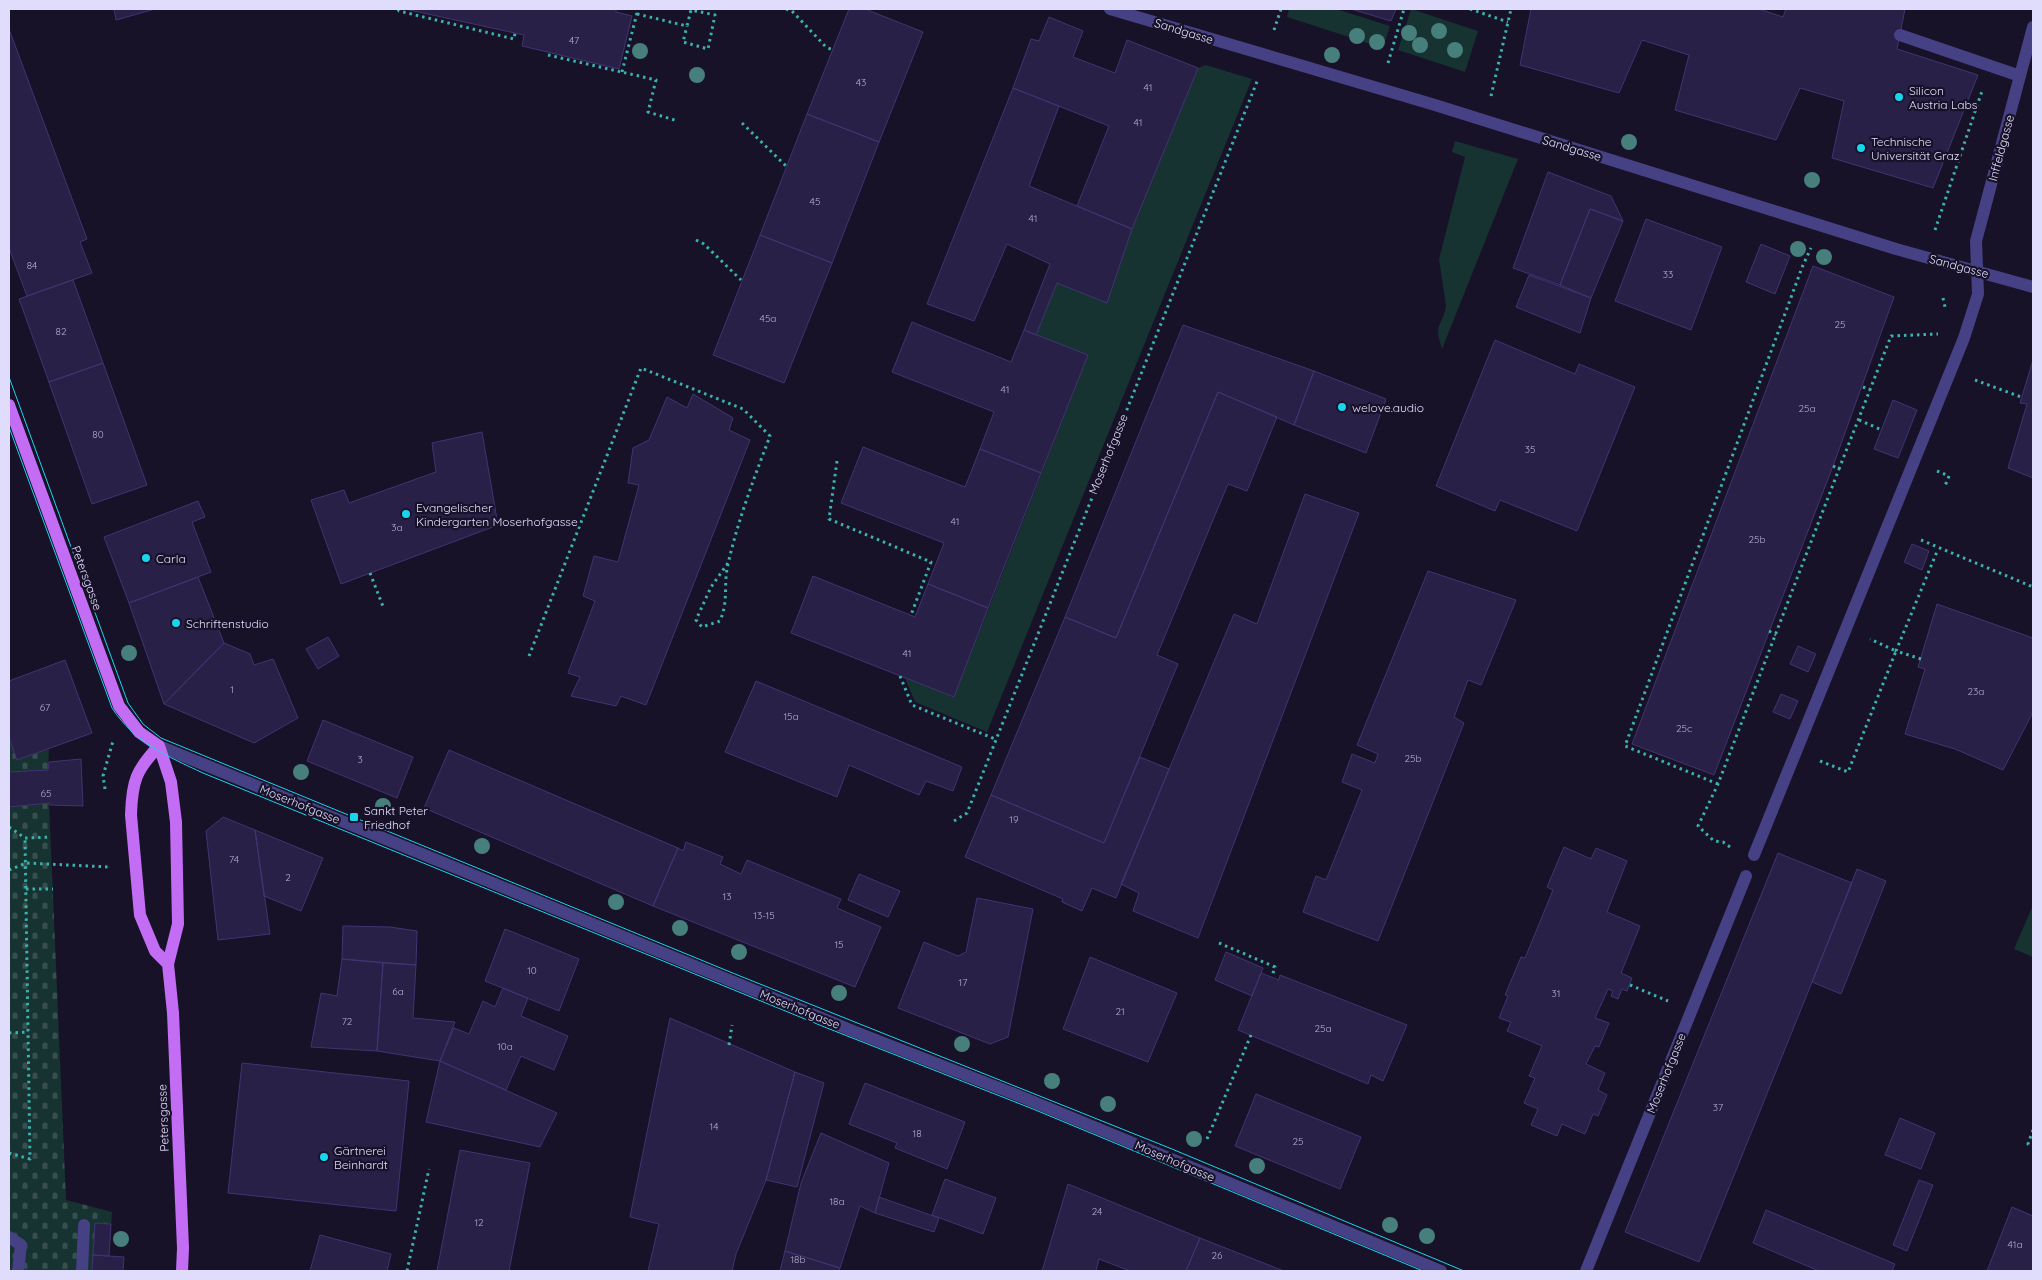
<svg xmlns="http://www.w3.org/2000/svg" width="2042" height="1280" viewBox="0 0 2042 1280" font-family="Quicksand,sans-serif">
<style>
.green{fill:#163231}
.cemetery{fill:url(#cemetery-stones)}
.building{fill:#292048;stroke:#413472}
.lines{fill:none;stroke-linecap:round;stroke-linejoin:round}
.path{stroke:#3ab3ae;stroke-width:3;stroke-dasharray:2.5 4;stroke-linecap:butt}
.minor{stroke:#454184;stroke-width:12}
.major{stroke:#c36cf4;stroke-width:12}
.tram{stroke:#17d5ee;stroke-width:1}
.tree{fill:#467f7b}
.poi-dot{fill:#17d5ee;stroke:#171228;stroke-width:2}
.labels{text-anchor:middle;dominant-baseline:central;stroke-width:4.5;stroke-linejoin:round;paint-order:stroke}
.number-label{font-size:10px;fill:#b2adcf}
.street-label{font-size:12px;fill:#e0dcfc;stroke:#171228}
.poi-label{font-size:12px;fill:#e0dcfc;stroke:#171228;text-anchor:start}
</style>
<defs>
<pattern id="cemetery-stones" width="16" height="16" patternUnits="userSpaceOnUse" patternTransform="scale(1.25)"><rect width="16" height="16" fill="#163231"/><path d="M2 7V4a2 2 0 0 1 4 0v3zM10 15v-3a2 2 0 0 1 4 0v3z" fill="#384f50"/></pattern>
</defs>
<rect width="100%" height="100%" fill="#171228"/>
<!-- green -->
<path class="green" d="M1289 9H1336L1390 26 1383 48 1287 17Z
M1411 9 1478 31 1465 72 1398 50Z
M1206 65 1252 79 987 732 915 702 905 678 954 697 1088 355 1036 335 1057 283 1132 229 1198 68Z
M1455 141 1518 159 1442 349C1433 322 1442 328 1446 306L1439 259 1465 157 1452 152Z
M2033 905V957L2014 949Z"/>
<!-- cemetery -->
<path class="cemetery" d="M9 738 17 760 49 749 48 770 9 772Z
M49 803 66 1200 112 1212 108 1271H9V807Z"/>
<!-- building -->
<path class="building" d="M114 9H155L116 20Z
M405 9H616V12L632 16 619 69 522 46 524 35Z
M849 9H865L923 32 879 142 807 114Z
M1351 9H1396L1391 21Z
M1531 9H1759L1783 17 1786 9H1905L1897 49 1978 75 1933 188 1832 158 1844 101 1800 88 1776 140 1675 110 1689 55 1642 40 1619 93 1520 65Z
M1049 17 1083 31 1073 57 1115 73 1127 40 1198 68 1132 229 1077 206 1109 126 1013 88 1031 39 1039 41Z
M9 29 87 239 80 242 92 273 27 296 9 248Z
M1013 88 1059 106 1029 186 1132 229 1107 303 1057 283 1036 335 1024 330 1050 264 1007 244 974 321 927 304Z
M807 114 879 142 832 263 760 235Z
M1548 172 1611 196 1623 221 1590 209 1560 285 1513 268Z
M1590 209 1623 221 1591 298 1560 285Z
M1646 219 1722 247 1691 330 1615 301Z
M760 235 832 263 784 383 713 355Z
M1761 244 1790 256 1775 294 1746 282Z
M1813 266 1894 297 1833 466 1714 775 1632 744Z
M1529 275 1591 298 1580 333 1516 307Z
M73 280 103 363 49 382 19 299Z
M912 322 1011 362 1024 330 1088 355 1041 473 980 449 994 412 892 372Z
M1183 325 1314 371 1294 425 1218 392 1116 638 1065 617Z
M1495 340 1575 374 1579 364 1635 387 1577 531 1500 500 1495 511 1436 486Z
M2033 360V478L2008 468 2027 404 2020 403Z
M103 363 147 485 92 504 49 382Z
M1314 371 1386 399 1366 453 1294 425Z
M1218 392 1277 417 1247 491 1228 484 1157 655 1178 664 1104 843 991 795 1065 617 1116 638Z
M693 394 733 418 729 430 750 440 646 705 621 696 616 706 571 696 580 677 568 673 595 601 583 596 594 556 618 562 639 485 628 483 633 448 649 440 667 397 687 408Z
M1893 400 1917 410 1898 458 1874 449Z
M482 432 498 525 341 584 311 500 344 490 349 503 436 472 432 443Z
M863 447 965 487 980 449 1041 473 988 608 928 584 944 543 841 503Z
M1305 494 1359 513 1198 938 1133 911 1139 893 1121 884 1234 614 1257 624Z
M198 501 205 517 192 522 211 572 129 603 104 537Z
M1912 544 1929 551 1922 570 1904 562Z
M1428 571 1516 600 1481 685 1468 680 1454 717 1464 723 1378 941 1303 912 1316 876 1326 880 1362 790 1342 782 1352 754 1375 763 1378 754 1357 745Z
M813 576 915 617 928 584 988 608 954 697 791 633Z
M198 577 224 643 164 704 129 603Z
M1937 604 2033 638V712L2003 770 1955 749 1905 734 1925 669 1918 667Z
M328 637 339 656 318 669 306 649Z
M224 643 250 654 254 665 273 659 298 718 254 743 164 704Z
M1798 646 1816 654 1808 672 1790 664Z
M65 660 92 733 17 760 9 738V681Z
M756 681 962 767 953 791 926 781 919 795 849 765 837 797 725 752Z
M1781 694 1798 701 1790 719 1773 712Z
M323 720 413 757 397 798 307 761Z
M449 750 678 848 653 906 424 808Z
M1140 757 1169 769 1116 898 1092 888 1082 911 1062 902 1063 899 965 857 991 795 1104 843Z
M81 759 83 806 50 805 49 803 9 807V772L48 770 49 762Z
M223 817 255 830 270 934 218 940 206 831Z
M255 830 323 858 301 911 264 896Z
M686 842 723 857 720 864 741 874 747 860 841 899 837 908 881 927 855 987 653 906 678 848 683 851Z
M1564 847 1591 859 1596 848 1627 861 1607 912 1640 926 1621 973 1632 978 1627 991 1622 989 1618 999 1611 996 1613 991 1608 989 1595 1018 1609 1023 1599 1047 1595 1046 1586 1064 1605 1073 1598 1090 1607 1095 1598 1116 1593 1114 1585 1134 1562 1124 1557 1136 1531 1125 1538 1109 1524 1103 1535 1078 1529 1076 1542 1046 1507 1031 1511 1022 1499 1018 1508 996 1505 995 1521 957 1525 958 1553 890 1547 887Z
M1778 853 1852 883 1699 1262 1625 1232Z
M1857 869 1886 881 1841 994 1812 982Z
M859 874 900 891 888 917 848 900Z
M977 898 1033 909 1008 1037 990 1044 898 1008 924 942 958 956 966 952Z
M343 926 390 927 417 931 416 965 342 959Z
M505 929 579 959 559 1011 485 981Z
M1226 952 1263 968 1252 996 1215 980Z
M1090 957 1177 993 1148 1062 1063 1029Z
M342 959 383 963 377 1051 311 1047 321 993 337 996Z
M383 963 416 965 413 1018 455 1022 440 1061 377 1051Z
M1261 973 1279 980 1280 975 1407 1025 1383 1081 1371 1075 1368 1084 1238 1030Z
M503 988 528 998 521 1016 568 1036 554 1070 521 1056 506 1090 440 1061 454 1028 469 1034 483 1001 495 1007Z
M670 1018 795 1072 766 1180 736 1254 732 1271H648L659 1224 630 1217Z
M440 1061 557 1113 540 1147 426 1122Z
M242 1063 409 1081 396 1211 228 1193Z
M795 1072 824 1083 797 1187 766 1180Z
M865 1083 965 1122 947 1169 895 1148 897 1143 849 1124Z
M1256 1094 1361 1137 1340 1189 1235 1146Z
M1900 1118 1935 1133 1921 1169 1885 1155Z
M821 1133 889 1163 875 1213 860 1206 840 1268 785 1251 801 1183Z
M460 1150 530 1163 509 1271H437Z
M945 1179 996 1198 983 1234 932 1215Z
M1919 1180 1933 1185 1907 1251 1893 1245Z
M1068 1184 1200 1238 1186 1271H1130L1099 1259 1096 1271H1042Z
M879 1197 939 1218 934 1232 875 1213Z
M2012 1207 2033 1216V1271H1987Z
M1766 1210 1895 1264 1892 1271H1819L1753 1243Z
M95 1223 111 1224 109 1256 93 1255Z
M320 1235 391 1254 387 1271H310Z
M1200 1238 1284 1271H1186Z
M785 1251 840 1268 839 1271H780Z
M93 1255 124 1257 123 1271H92Z"/>
<g class="lines">
<!-- path -->
<path class="path" d="M398 9 399 11 514 39 515 33
M786 9 792 11 826 47 833 50
M1470 9 1508 22
M637 14 687 26 691 10 715 15 708 49 683 42 687 26
M1274 30 1281 9
M548 55 656 80 648 112 678 121
M1388 63 1404 9
M622 72 638 9
M1491 96 1511 9
M742 123 787 167
M1935 230 1982 91
M696 240 704 244 741 280
M1943 298 1945 307
M1975 380 2021 397
M1863 387 1870 390
M1859 420 1882 430
M837 461 829 519 931 562 911 615
M1833 466 1839 469 1891 336 1938 334
M1937 471 1949 476 1945 486
M1921 540 2033 587
M370 573 384 609
M1769 631 1776 635
M529 656 641 368 743 409 770 436C754 478 738 520 728 564 723 587 729 599 720 621L702 627 696 620 711 587 728 563
M1921 659 1896 651 1938 549
M900 676 912 705 995 739
M1820 761 1848 772 1896 651 1870 639
M1718 784 1625 746 1803 265 1811 248
M105 789 103 776 113 741
M954 821 967 813 1258 79
M9 827 25 838 51 837
M1730 847 1723 842 1714 841 1698 826 1718 784 1839 469
M9 870 26 863 109 867
M26 889H53
M1219 943 1275 967 1272 976
M1630 985 1668 1001
M9 1033 28 1032
M729 1045 732 1025
M2033 1130 2028 1144 2033 1146
M1207 1139 1251 1035
M9 1153 30 1159 25 838
M407 1271 429 1169"/>
<!-- minor -->
<path class="minor" d="M1110 9 1435 105 1896 249 2033 287
M1900 35 2020 76
M159 746 858 1033 1017 1095 1441 1271
M1754 855 1964 338 1978 294 1976 241 2033 27
M9 1237 21 1245 18 1271
M82 1271 84 1225
M1586 1271 1746 876"/>
<!-- major -->
<path class="major" d="M9 405 119 706 139 732 159 746 171 782 176 822 178 924 168 964 173 1013 183 1248 182 1271
M159 746C136 770 132 781 131 815L140 915 155 951 168 964"/>
<!-- tram -->
<path class="tram" d="M9 377 128 703 143 724 161 738 740 976 1172 1149 1464 1271
M9 427 112 708C135 743 167 756 203 773L827 1028 1033 1109 1423 1271"/>
</g>
<!-- trees -->
<g class="tree">
<circle cx="1439" cy="31" r="8"/>
<circle cx="1409" cy="33" r="8"/>
<circle cx="1357" cy="36" r="8"/>
<circle cx="1377" cy="42" r="8"/>
<circle cx="1420" cy="45" r="8"/>
<circle cx="1455" cy="50" r="8"/>
<circle cx="640" cy="51" r="8"/>
<circle cx="1332" cy="55" r="8"/>
<circle cx="697" cy="75" r="8"/>
<circle cx="1629" cy="142" r="8"/>
<circle cx="1812" cy="180" r="8"/>
<circle cx="1798" cy="249" r="8"/>
<circle cx="1824" cy="257" r="8"/>
<circle cx="129" cy="653" r="8"/>
<circle cx="301" cy="772" r="8"/>
<circle cx="383" cy="806" r="8"/>
<circle cx="482" cy="846" r="8"/>
<circle cx="616" cy="902" r="8"/>
<circle cx="680" cy="928" r="8"/>
<circle cx="739" cy="952" r="8"/>
<circle cx="839" cy="993" r="8"/>
<circle cx="962" cy="1044" r="8"/>
<circle cx="1052" cy="1081" r="8"/>
<circle cx="1108" cy="1104" r="8"/>
<circle cx="1194" cy="1139" r="8"/>
<circle cx="1257" cy="1166" r="8"/>
<circle cx="1390" cy="1225" r="8"/>
<circle cx="1427" cy="1236" r="8"/>
<circle cx="121" cy="1239" r="8"/>
</g>
<!-- markers -->
<g class="poi-dot">
<circle cx="1899" cy="97" r="5"/>
<circle cx="1861" cy="148" r="5"/>
<circle cx="1342" cy="407" r="5"/>
<circle cx="406" cy="514" r="5"/>
<circle cx="146" cy="558" r="5"/>
<circle cx="176" cy="623" r="5"/>
<rect x="349" y="812" width="10" height="10" rx="2.5"/>
<circle cx="324" cy="1157" r="5"/>
</g>
<g class="labels">
<!-- number labels -->
<g class="number-label">
<text x="574" y="40">47</text>
<text x="861" y="82">43</text>
<text x="1148" y="87">41</text>
<text x="1138" y="122">41</text>
<text x="815" y="201">45</text>
<text x="1033" y="218">41</text>
<text x="32" y="265">84</text>
<text x="1668" y="274">33</text>
<text x="768" y="318">45a</text>
<text x="1840" y="324">25</text>
<text x="61" y="331">82</text>
<text x="1005" y="389">41</text>
<text x="1807" y="408">25a</text>
<text x="98" y="434">80</text>
<text x="1530" y="449">35</text>
<text x="955" y="521">41</text>
<text x="397" y="527">3a</text>
<text x="1757" y="539">25b</text>
<text x="907" y="653">41</text>
<text x="232" y="689">1</text>
<text x="1976" y="691">23a</text>
<text x="45" y="707">67</text>
<text x="791" y="716">15a</text>
<text x="1684" y="728">25c</text>
<text x="1413" y="758">25b</text>
<text x="360" y="759">3</text>
<text x="46" y="793">65</text>
<text x="1014" y="819">19</text>
<text x="234" y="859">74</text>
<text x="288" y="877">2</text>
<text x="727" y="896">13</text>
<text x="764" y="915">13-15</text>
<text x="839" y="944">15</text>
<text x="532" y="970">10</text>
<text x="963" y="982">17</text>
<text x="398" y="991">6a</text>
<text x="1556" y="993">31</text>
<text x="1120" y="1011">21</text>
<text x="347" y="1021">72</text>
<text x="1323" y="1028">25a</text>
<text x="505" y="1046">10a</text>
<text x="1718" y="1107">37</text>
<text x="714" y="1126">14</text>
<text x="917" y="1133">18</text>
<text x="1298" y="1141">25</text>
<text x="837" y="1201">18a</text>
<text x="1097" y="1211">24</text>
<text x="479" y="1222">12</text>
<text x="2015" y="1244">41a</text>
<text x="1217" y="1255">26</text>
<text x="798" y="1259">18b</text>
</g>
<!-- street labels -->
<g class="street-label">
<text transform="translate(1184 31) rotate(17)">Sandgasse</text>
<text transform="translate(1572 148) rotate(17)">Sandgasse</text>
<text transform="translate(2001 148) rotate(-75)">Inffeldgasse</text>
<text transform="translate(1959 266) rotate(15)">Sandgasse</text>
<text transform="translate(1108 454) rotate(-68)">Moserhofgasse</text>
<text transform="translate(87 578) rotate(70)">Petersgasse</text>
<text transform="translate(300 804) rotate(22)">Moserhofgasse</text>
<text transform="translate(800 1009) rotate(22)">Moserhofgasse</text>
<text transform="translate(1666 1073) rotate(-68)">Moserhofgasse</text>
<text transform="translate(163 1118) rotate(-92)">Petersgasse</text>
<text transform="translate(1175 1161) rotate(23)">Moserhofgasse</text>
</g>
<!-- poi labels -->
<g class="poi-label">
<text x="1909" y="90">Silicon<tspan x="1909" dy="14">Austria Labs</tspan></text>
<text x="1871" y="141">Technische<tspan x="1871" dy="14">Universität Graz</tspan></text>
<text x="1352" y="407">welove.audio</text>
<text x="416" y="507">Evangelischer<tspan x="416" dy="14">Kindergarten Moserhofgasse</tspan></text>
<text x="156" y="558">Carla</text>
<text x="186" y="623">Schriftenstudio</text>
<text x="364" y="810">Sankt Peter<tspan x="364" dy="14">Friedhof</tspan></text>
<text x="334" y="1150">Gärtnerei<tspan x="334" dy="14">Beinhardt</tspan></text>
</g>
</g>
<!-- border -->
<rect width="2042" height="1280" fill="none" stroke="#e0dcfc" stroke-width="20"/>
</svg>
